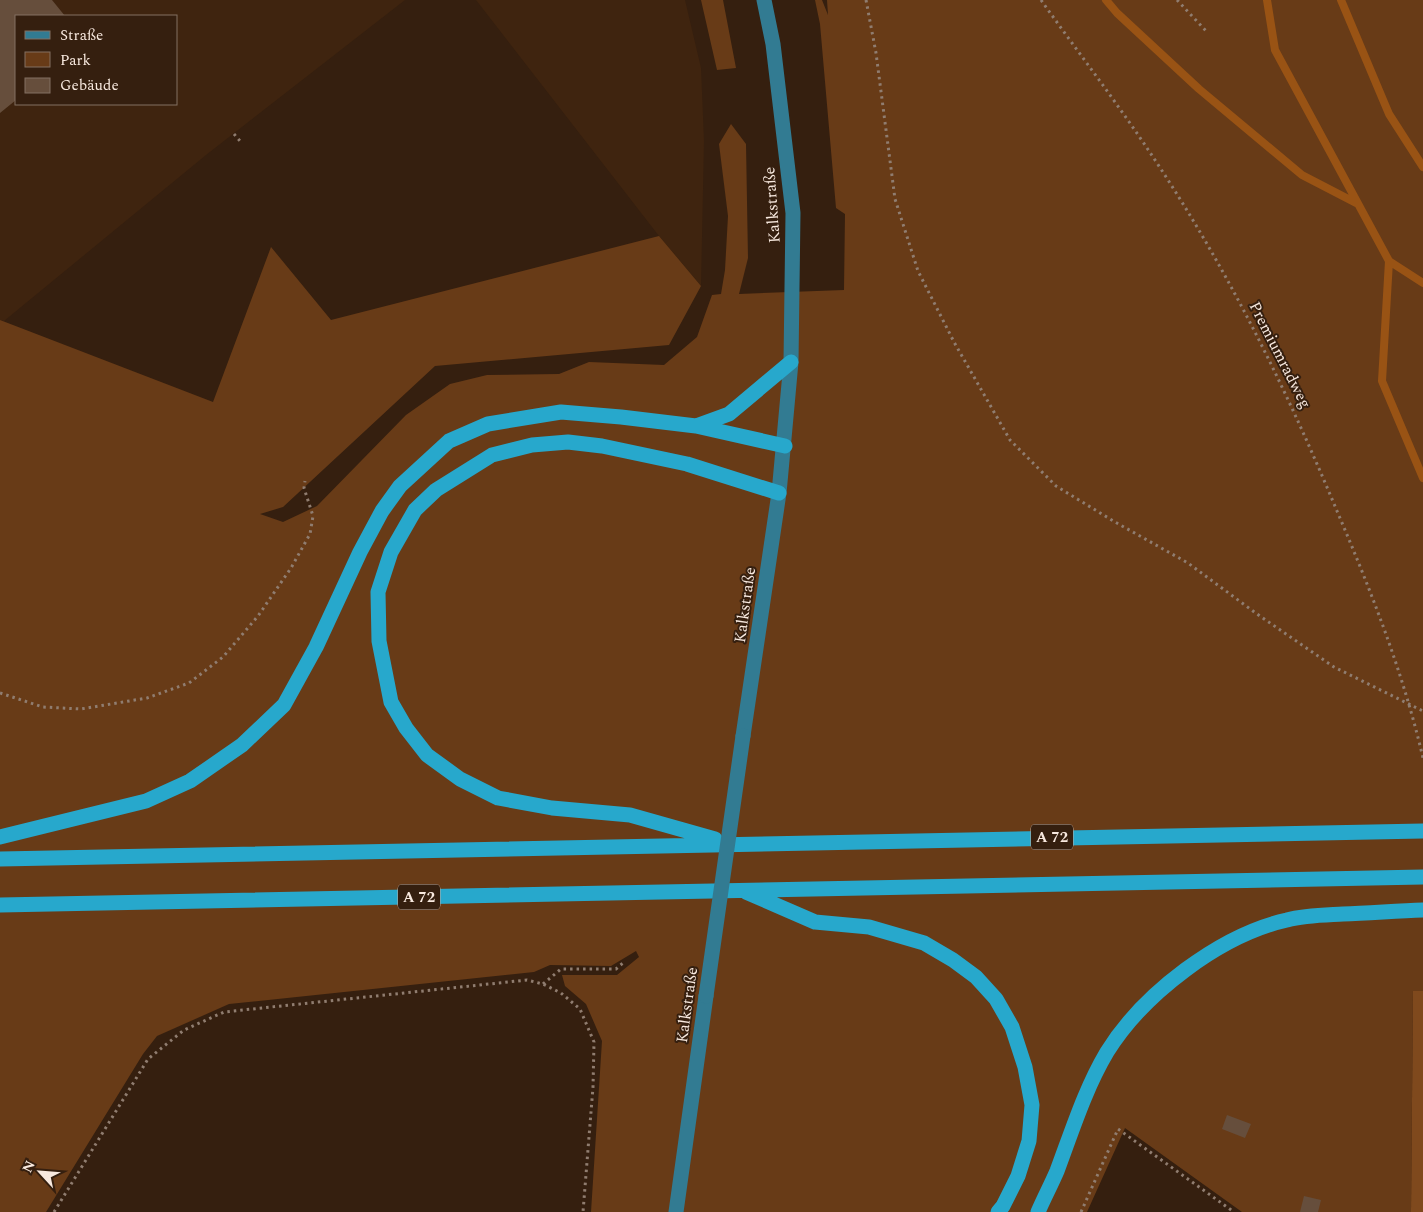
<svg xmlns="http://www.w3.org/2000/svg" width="1423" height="1212" viewBox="0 0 1423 1212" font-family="Spectral,serif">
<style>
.built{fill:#3f240f;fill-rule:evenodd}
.green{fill:#683b17}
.forest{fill:#7f491d}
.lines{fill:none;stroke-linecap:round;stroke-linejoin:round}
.stream{stroke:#995314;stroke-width:8}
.building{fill:#664e3c}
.path{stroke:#907d70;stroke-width:3;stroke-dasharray:2.5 4;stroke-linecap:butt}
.secondary{stroke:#327b92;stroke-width:15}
.motorway{stroke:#27a8cc;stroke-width:15}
.secondary-bridge{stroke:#327b92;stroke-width:15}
.labels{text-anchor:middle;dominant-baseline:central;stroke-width:4;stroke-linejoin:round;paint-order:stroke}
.shield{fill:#351f0f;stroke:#beaca1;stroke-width:1}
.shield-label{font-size:15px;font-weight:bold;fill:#f8e9df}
.street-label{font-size:16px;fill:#f8e9df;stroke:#351f0f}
</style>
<rect width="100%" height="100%" fill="#351f0f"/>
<!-- built -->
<path class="built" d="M0 0H405L206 155 4 321 0 320ZM16 16H176V104H16Z
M476 0H685L701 68 704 141 701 286 659 236Z"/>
<!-- green -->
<path class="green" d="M701 0H723L736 68 717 70Z
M815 0H822L828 15 827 0H1423V991H1413L1411 1212H1242L1125 1128 1087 1212H591L602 1041 586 1004 565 986 562 975H617L639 957 636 951 611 966 550 965 534 972 229 1004 157 1036 143 1054 46 1212H0V320L213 402 271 247 331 320 659 236 701 286 669 345 435 366 283 507 260 514 283 522 317 506 406 415 450 384 487 375 559 374 589 362 664 365 697 337 712 295 721 294 725 270 728 216 719 144 731 124 746 144 748 258 739 294 844 290 845 214 836 208 820 24Z"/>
<!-- forest -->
<path class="forest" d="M1413 991H1423V1212H1411Z"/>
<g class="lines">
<!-- stream -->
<path class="stream" d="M1106 0 1117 13 1199 89 1302 175 1358 204
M1267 0 1275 50 1389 261 1423 283
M1341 0 1389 114 1423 167
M1389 261 1382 381 1423 478"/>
</g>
<!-- building -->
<path class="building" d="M0 0H52L65 16H16V100L0 113Z
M1227 1115 1251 1124 1245 1138 1222 1129Z
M1304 1196 1321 1200 1318 1212H1300Z"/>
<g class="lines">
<!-- path -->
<path class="path" d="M866 0 876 53 895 199 918 271 954 342 1010 440 1056 486 1115 522 1188 563 1257 614 1334 667 1423 711
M1041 0C1078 52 1118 104 1153 157 1228 270 1285 386 1337 511 1371 591 1403 672 1423 758
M1177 0 1208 33
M234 134 240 141
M0 693 43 707 81 709 147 698 189 683 223 657 258 616 291 568 310 534 313 516 304 488 305 481
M543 984 561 969H616L624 962
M54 1212 148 1059 184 1030 224 1012 527 980 543 984 561 993 580 1009 594 1042 593 1087 583 1212
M1081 1212 1118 1129 1234 1212"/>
<!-- secondary -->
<path class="secondary" d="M743 736 779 493 791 362 793 213 773 44 764 0
M676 1212 706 996"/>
<!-- motorway -->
<path class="motorway" d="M696 426 729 414 791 362
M0 837 146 801 190 781 242 745 284 705 316 647 360 552 382 511 400 486 449 441 488 424 561 412 621 417 696 426 785 446
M715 839 630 815 552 808 498 798 460 779 427 755 406 728 391 702 379 641 378 592 391 552 415 510 436 490 492 455 532 445 568 442 602 446 687 464 779 493
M0 859 1423 831
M746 892 815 922 869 927 924 943 953 960 976 977 996 999 1012 1027 1025 1067 1032 1105 1029 1141 1018 1176 1003 1206 998 1212
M0 905 1423 877
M1038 1212C1044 1198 1051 1185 1057 1171 1072 1131 1085 1089 1107 1052 1143 994 1220 935 1287 920 1305 915 1325 915 1343 914 1370 913 1396 911 1423 910"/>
<!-- secondary-bridge -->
<path class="secondary-bridge" d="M706 996 743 736"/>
</g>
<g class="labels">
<!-- shield labels -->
<g class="shield">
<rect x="1031" y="824.5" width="42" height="25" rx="4"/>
<rect x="398" y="884.5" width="42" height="25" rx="4"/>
</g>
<g class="shield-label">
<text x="1052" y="837">A 72</text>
<text x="419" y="897">A 72</text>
</g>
<!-- street labels -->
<g class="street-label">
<text transform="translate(772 205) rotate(-94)">Kalkstraße</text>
<text transform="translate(1280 355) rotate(63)">Premiumradweg</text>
<text transform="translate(745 605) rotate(-82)">Kalkstraße</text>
<text transform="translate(687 1005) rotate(-82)">Kalkstraße</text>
</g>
</g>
<!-- legend -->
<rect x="15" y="15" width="162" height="90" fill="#351f0f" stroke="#837062"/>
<rect x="25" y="31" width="25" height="8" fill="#327b92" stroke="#837062"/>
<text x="60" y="40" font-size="15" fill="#f8e9df">Straße</text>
<rect x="25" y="52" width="25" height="15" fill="#683b17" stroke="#837062"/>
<text x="60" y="65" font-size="15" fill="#f8e9df">Park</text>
<rect x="25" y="78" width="25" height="15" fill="#664e3c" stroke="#837062"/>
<text x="60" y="90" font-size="15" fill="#f8e9df">Gebäude</text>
<!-- north arrow -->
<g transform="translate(40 1172) rotate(296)" stroke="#351f0f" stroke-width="4" paint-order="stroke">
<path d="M0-4L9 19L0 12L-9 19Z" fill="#f8e9df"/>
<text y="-8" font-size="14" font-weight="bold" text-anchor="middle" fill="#f8e9df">N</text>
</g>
</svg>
